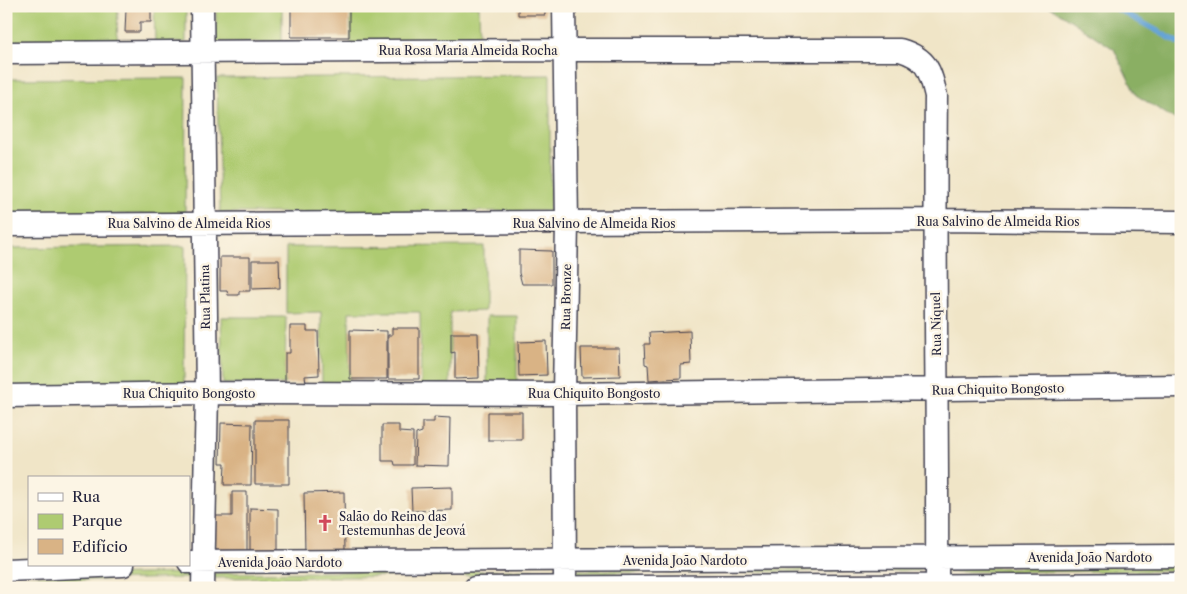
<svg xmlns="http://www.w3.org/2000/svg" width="1187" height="594" viewBox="0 0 1187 594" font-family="'Libre Caslon Text',serif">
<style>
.green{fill:#aecb71;stroke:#687656}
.forest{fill:#8aaf63;stroke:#56684f}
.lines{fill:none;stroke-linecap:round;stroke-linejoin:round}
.stream{stroke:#63a3d6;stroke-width:5.5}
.building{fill:#d9b385}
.minor-casing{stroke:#413f50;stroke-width:25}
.minor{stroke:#fff;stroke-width:22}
.labels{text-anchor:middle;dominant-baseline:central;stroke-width:5;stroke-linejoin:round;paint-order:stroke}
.street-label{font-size:12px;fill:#22223b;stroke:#fcf5e5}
.poi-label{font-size:12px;fill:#22223b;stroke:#fcf5e5;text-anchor:start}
</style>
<rect width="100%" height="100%" fill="#fcf5e5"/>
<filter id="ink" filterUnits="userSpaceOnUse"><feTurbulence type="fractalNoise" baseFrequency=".02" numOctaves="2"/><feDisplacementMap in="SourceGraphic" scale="10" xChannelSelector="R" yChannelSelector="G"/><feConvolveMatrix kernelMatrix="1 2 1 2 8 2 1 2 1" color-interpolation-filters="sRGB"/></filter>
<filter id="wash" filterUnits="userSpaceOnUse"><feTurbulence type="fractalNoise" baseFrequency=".0096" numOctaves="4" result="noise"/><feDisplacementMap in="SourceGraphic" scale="20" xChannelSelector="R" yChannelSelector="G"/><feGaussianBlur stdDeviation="1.12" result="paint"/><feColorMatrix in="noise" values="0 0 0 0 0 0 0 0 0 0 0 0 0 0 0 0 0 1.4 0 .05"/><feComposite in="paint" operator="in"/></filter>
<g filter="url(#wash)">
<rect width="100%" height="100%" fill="#f0e5c7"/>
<!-- green -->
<path class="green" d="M6 6H118L117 45H6Z
M154 6H186V42L155 43Z
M216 6H282V42H216Z
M351 6H479L480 42 351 44Z
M550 75V211L220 213 217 78Z
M186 78 185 214 6 215V79Z
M185 246 184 387H6V248Z
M484 246V311L450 312V384L421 385 420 312H349L350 383 322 384 321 312 286 313V247Z
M487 316H517V383L487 384Z
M221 317H286L285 384H223Z
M1181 566V571L947 572 948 568Z
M922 568 919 571 579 573 576 571V570Z
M552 570 555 571 556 575 213 578 212 573Z
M188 573 191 574 192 578 6 582V577Z"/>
<!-- forest -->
<path class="forest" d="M1049 6H1181V123L1136 95 1114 49Z"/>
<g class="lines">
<!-- stream -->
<path class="stream" d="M1112 6 1181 44"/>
</g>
<g id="blocks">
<!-- building -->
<path class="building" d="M119 6H151V22H140V32H125L126 9H119Z
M291 6H349V37H291Z
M518 6H545V15H518Z
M519 250 552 251V284H522L519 273Z
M220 257H250V291H239V295H228L227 291H220Z
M252 260H279L280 288 252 289Z
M290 326H307V331H318L319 375 305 376 306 383 285 384V353H290Z
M392 328H419V379H388V335H392Z
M350 330 387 331V379H350Z
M690 331 691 364 681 365V378L649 380 648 365 645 364 644 344H650L649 333Z
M451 333H478L479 378 455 379V352L451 353Z
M546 341 547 375 519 376 518 342Z
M581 348H619L620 376 582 377Z
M488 412H522V440H488Z
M434 417 450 418 449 466 415 465 416 434 422 432V422H434Z
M255 420H289V484H255Z
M221 423 252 424 251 485H224L225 463H220Z
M382 425H399V432L413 433V465H395L394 461H382Z
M452 487V510L412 511 411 488Z
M232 492H247V553H215V516H232Z
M344 492 345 552 305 554 304 493Z
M250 508 278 509V551L250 552Z"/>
</g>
</g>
<g filter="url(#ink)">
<use href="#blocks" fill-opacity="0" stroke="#413f50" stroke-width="1"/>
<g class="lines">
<!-- minor casing -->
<g class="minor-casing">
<path id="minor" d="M202 6 207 393 203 588
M564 6 567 223 564 394 565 575
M6 53 564 50H900C927 58 930 70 936 96 934 259 938 422 937 586
M6 225 935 220 1181 222
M6 396 207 393 564 394 1181 386
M189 562 1181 556
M6 570 123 565
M475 588 1181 584"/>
</g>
<!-- minor -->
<use href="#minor" class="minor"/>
</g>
</g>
<!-- icons -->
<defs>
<g id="church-bare" transform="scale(1.35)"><path d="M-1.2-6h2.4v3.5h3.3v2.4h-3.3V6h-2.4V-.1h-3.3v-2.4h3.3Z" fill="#d1495b" stroke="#fcf5e5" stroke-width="2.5" paint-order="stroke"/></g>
</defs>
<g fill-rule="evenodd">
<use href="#church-bare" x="325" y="523"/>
</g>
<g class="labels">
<!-- street labels -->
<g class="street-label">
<text x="468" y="50">Rua Rosa Maria Almeida Rocha</text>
<text x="998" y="221">Rua Salvino de Almeida Rios</text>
<text x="189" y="223">Rua Salvino de Almeida Rios</text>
<text x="594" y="223">Rua Salvino de Almeida Rios</text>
<text transform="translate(205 297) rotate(-91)">Rua Platina</text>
<text transform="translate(566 297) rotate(-89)">Rua Bronze</text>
<text transform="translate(936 324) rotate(-91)">Rua Níquel</text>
<text transform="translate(998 389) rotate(-1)">Rua Chiquito Bongosto</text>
<text x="189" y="393">Rua Chiquito Bongosto</text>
<text x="594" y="393">Rua Chiquito Bongosto</text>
<text x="1090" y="557">Avenida João Nardoto</text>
<text x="685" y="560">Avenida João Nardoto</text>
<text x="280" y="562">Avenida João Nardoto</text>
</g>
<!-- poi labels -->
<g class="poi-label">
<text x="339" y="516">Salão do Reino das<tspan x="339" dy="14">Testemunhas de Jeová</tspan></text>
</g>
</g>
<!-- margin -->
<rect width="1187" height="594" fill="none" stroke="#fcf5e5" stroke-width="25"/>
<!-- legend -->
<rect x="28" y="476" width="162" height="90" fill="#fcf5e5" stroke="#a5a1a1"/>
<rect x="38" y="493" width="25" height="8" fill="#ffffff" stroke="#a5a1a1"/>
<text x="72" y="502" font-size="15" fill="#22223b">Rua</text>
<rect x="38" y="514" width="25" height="15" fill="#aecb71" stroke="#a5a1a1"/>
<text x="72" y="526" font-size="15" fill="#22223b">Parque</text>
<rect x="38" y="539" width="25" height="15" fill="#d9b385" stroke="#a5a1a1"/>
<text x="72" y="552" font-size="15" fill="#22223b">Edifício</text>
</svg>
